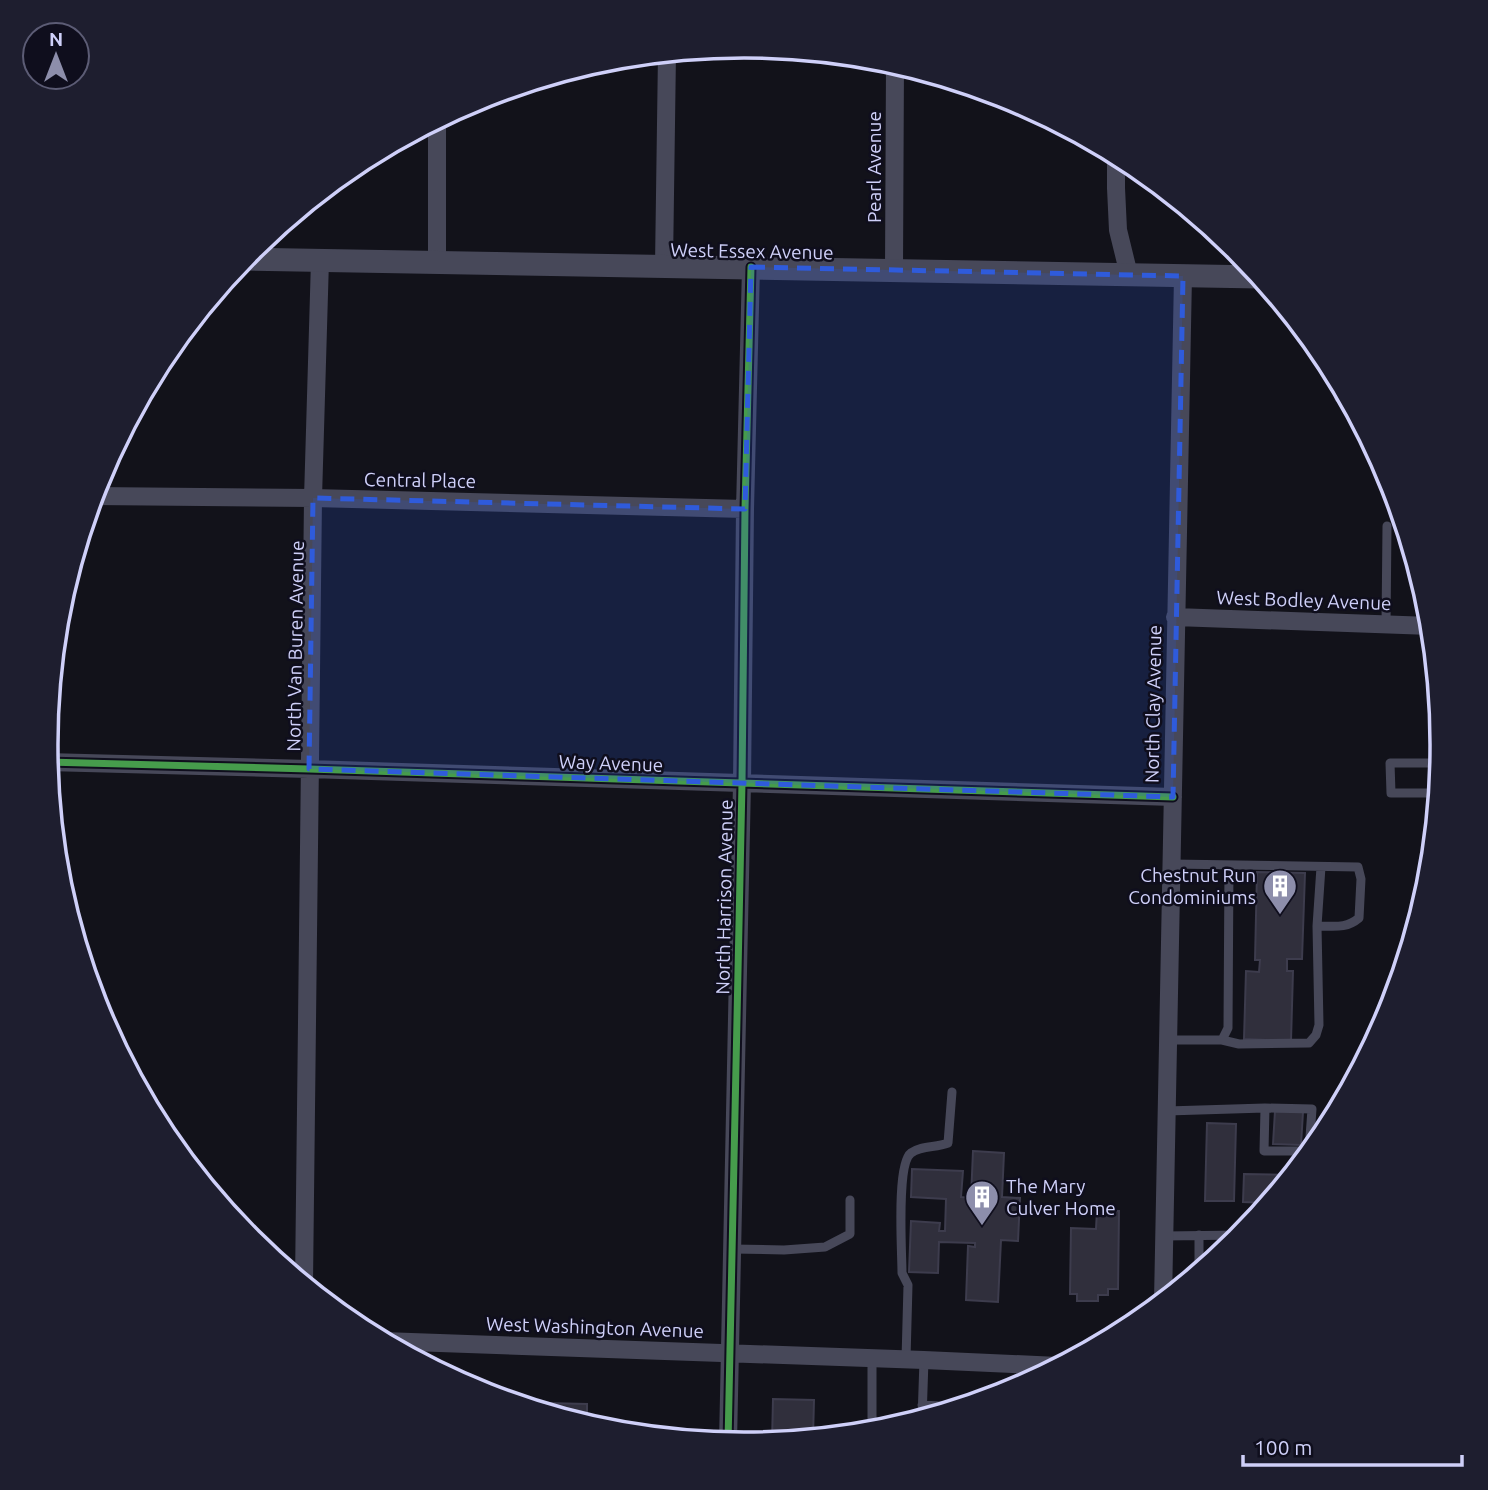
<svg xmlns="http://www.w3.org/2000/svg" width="1488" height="1490" viewBox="0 0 1488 1490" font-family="Ubuntu,sans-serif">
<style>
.building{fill:#302f3c;stroke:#3d3c4d;stroke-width:2}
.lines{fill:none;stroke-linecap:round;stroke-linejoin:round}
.service{stroke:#474859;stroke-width:9}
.minor{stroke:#474859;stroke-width:18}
.tertiary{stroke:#474859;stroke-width:23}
.cycleway-casing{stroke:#0f0e1d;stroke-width:11}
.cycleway{stroke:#469c4c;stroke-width:7}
.marked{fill:#2f5bdb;fill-opacity:0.2;stroke:#2f5bdb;stroke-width:5;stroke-dasharray:14 9;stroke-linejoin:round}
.labels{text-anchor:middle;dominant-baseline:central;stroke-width:5;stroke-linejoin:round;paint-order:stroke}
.street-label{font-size:19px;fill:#cfd0f9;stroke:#0f0e1d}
.poi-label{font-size:19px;fill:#cfd0f9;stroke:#0f0e1d;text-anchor:end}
.rim{fill:none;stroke:#cfd0f9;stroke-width:3.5}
</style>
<rect width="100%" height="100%" fill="#12121a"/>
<!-- building -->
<path class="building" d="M1257 872 1305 873 1302 959H1287V971H1293L1291 1041 1244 1039 1246 971 1259 972 1260 960H1255Z
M1275 1111 1303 1112 1301 1145 1273 1144Z
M1207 1123 1236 1124 1234 1201H1205Z
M973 1151 1004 1153 1002 1197 1020 1198 1018 1241 1001 1240 998 1302 966 1300 968 1246 975 1247V1243L939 1242 938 1273 909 1272 911 1221 940 1223 939 1231H945L946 1199 911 1197 912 1169 963 1171 961 1197 971 1198Z
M1244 1174 1291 1175 1268 1203 1243 1202Z
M1097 1210 1119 1211 1118 1289H1108V1295H1098V1301H1077V1294H1070L1071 1228 1096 1229Z
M773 1399 814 1400 813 1438 772 1442Z
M546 1403 587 1404V1425L546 1412Z"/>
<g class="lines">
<!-- service -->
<path class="service" d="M1339 383V398H1347
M1386 624 1387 526
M1438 793H1391L1390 763H1441
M1433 843 1430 835 1431 814 1436 809
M1172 864 1358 867 1361 879 1359 918C1346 929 1334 926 1317 926
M1168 1040H1222L1228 1028 1229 865
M1222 1040 1239 1044 1309 1043 1316 1035 1319 1025 1317 926 1321 867
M1167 1111 1265 1108 1264 1151H1309L1312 1109 1265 1108
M1164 1236 1242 1235
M732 1249 784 1250 825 1247 850 1234V1200
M1199 1272V1235
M872 1359V1432
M906 1359 908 1285 902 1273C902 1252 896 1164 911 1153 922 1145 936 1148 948 1143L952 1092
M922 1405 958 1407
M922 1419 924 1360"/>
<!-- minor -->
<path class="minor" d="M437 120V262
M1116 155V188L1118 230 1129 275
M664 265 667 53
M894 270 895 63
M93 496 313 498 745 509
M1175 617 1431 626
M47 762 309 769 1173 797
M304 1284 313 498 320 260
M1163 1301 1183 276
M383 1341 924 1360 1058 1366
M728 1443 742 783 745 509 751 267"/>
<!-- tertiary -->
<path class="tertiary" d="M243 259 1260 277"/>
<!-- cycleway casing -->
<g class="cycleway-casing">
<path id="cycleway" d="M47 762 309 769 1173 797
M728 1443 742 783 745 509 751 267"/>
</g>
<!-- cycleway -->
<use href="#cycleway" class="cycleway"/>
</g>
<!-- marked area -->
<path class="marked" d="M751 267 1183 276 1173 797 309 769 313 498 745 509Z"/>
<!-- icons -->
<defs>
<g id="building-pin" transform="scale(1.75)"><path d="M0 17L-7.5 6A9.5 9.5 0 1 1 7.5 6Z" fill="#8d8eab" stroke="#0f0e1d"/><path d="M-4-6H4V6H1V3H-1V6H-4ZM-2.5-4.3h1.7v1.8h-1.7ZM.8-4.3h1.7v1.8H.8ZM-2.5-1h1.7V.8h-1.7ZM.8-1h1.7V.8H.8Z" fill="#fff"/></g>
</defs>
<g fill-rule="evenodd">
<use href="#building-pin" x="1280" y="886"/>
<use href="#building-pin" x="982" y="1197"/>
</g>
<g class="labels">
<!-- street labels -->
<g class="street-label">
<text transform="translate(874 167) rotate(-90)">Pearl Avenue</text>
<text transform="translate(752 251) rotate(1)">West Essex Avenue</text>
<text transform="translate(420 480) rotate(1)">Central Place</text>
<text transform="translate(1304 600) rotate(2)">West Bodley Avenue</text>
<text transform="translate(295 646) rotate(-89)">North Van Buren Avenue</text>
<text transform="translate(1153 704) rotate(-89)">North Clay Avenue</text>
<text transform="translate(611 763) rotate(2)">Way Avenue</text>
<text transform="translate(724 897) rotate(-89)">North Harrison Avenue</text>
<text transform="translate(595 1327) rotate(2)">West Washington Avenue</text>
</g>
<!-- poi labels -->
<g class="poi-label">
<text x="1256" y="875">Chestnut Run<tspan x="1256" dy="22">Condominiums</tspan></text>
<text x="1006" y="1186" text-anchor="start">The Mary<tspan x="1006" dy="22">Culver Home</tspan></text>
</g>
</g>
<!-- crop -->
<path d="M0 0H1488V1490H0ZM744 58H744A686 686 0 0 1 1430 744V746A686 686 0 0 1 744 1432H744A686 686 0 0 1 58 746V744A686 686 0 0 1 744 58Z" fill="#1e1e2f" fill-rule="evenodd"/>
<path class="rim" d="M744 58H744A686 686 0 0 1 1430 744V746A686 686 0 0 1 744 1432H744A686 686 0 0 1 58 746V744A686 686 0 0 1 744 58Z"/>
<!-- north arrow -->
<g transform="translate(56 56)"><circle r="33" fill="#0f0e1d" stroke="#5c5c75" stroke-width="2"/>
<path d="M0-5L12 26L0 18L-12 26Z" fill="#8d8eab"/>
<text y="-10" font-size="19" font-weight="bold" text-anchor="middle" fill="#cfd0f9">N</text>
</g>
<!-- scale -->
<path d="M1243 1455v10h219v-10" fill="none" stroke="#cfd0f9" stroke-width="3.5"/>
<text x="1254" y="1455" font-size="21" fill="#cfd0f9" stroke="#0f0e1d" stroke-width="5" paint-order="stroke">100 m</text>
</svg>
